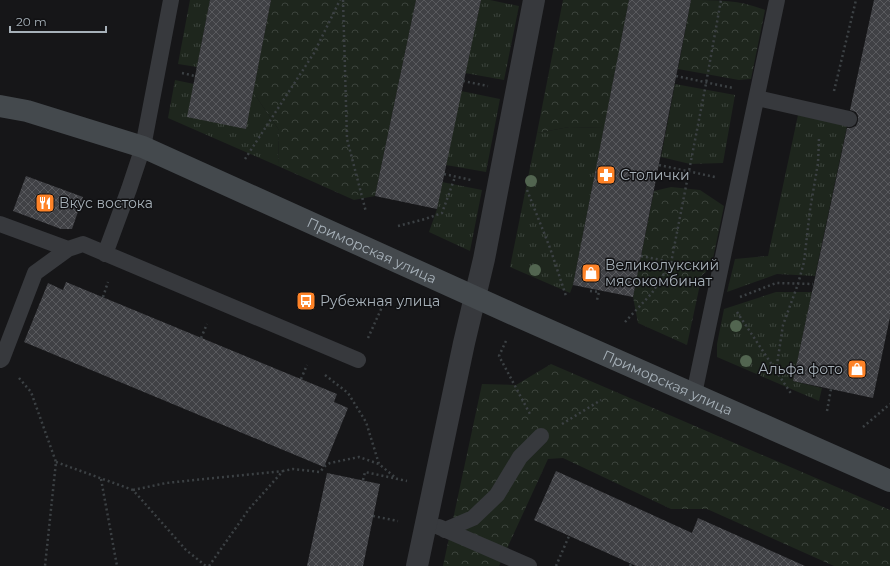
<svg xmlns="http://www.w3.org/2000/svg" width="890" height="566" viewBox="0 0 890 566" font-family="Montserrat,sans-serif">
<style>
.grass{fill:url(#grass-tufts)}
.forest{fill:url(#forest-crowns)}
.building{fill:url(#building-cross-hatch)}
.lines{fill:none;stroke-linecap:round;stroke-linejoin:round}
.path{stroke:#3c4144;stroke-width:2.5;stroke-dasharray:2 3;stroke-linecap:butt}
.lane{stroke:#37393d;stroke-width:16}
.street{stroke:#37393d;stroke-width:22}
.secondary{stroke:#44494d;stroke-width:22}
.tree{fill:#526550}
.labels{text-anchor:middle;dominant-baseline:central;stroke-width:3;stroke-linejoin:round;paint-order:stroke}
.poi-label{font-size:14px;fill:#a7b1b9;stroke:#111113;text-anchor:start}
.street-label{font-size:14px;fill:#a7b1b9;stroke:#111113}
</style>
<defs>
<pattern id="grass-tufts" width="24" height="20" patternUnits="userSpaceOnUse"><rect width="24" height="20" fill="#1e261d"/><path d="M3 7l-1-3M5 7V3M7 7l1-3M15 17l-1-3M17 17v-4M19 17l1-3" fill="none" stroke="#3c433c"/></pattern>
<pattern id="forest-crowns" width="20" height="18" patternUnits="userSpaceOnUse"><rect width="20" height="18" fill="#1e261d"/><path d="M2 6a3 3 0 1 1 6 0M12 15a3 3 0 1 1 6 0" fill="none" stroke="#3c433c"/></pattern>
<pattern id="building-cross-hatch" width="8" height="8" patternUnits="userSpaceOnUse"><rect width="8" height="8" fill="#404145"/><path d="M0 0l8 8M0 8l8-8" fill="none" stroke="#595a5e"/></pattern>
</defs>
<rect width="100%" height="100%" fill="#161618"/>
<!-- grass -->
<path class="grass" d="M190 0H210L197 67 178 64Z
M481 0H490L519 6 504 80 465 73Z
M175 80 194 84 253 92 279 130 278 166 168 118Z
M675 84 735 95 723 163 690 164 661 157Z
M461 91 500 99 486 172 446 165Z
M798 115 847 126 815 276 777 274 727 292 735 259 768 256Z
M569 127 604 128 573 285 570 293 510 267 537 133Z
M442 182 482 190 470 251 429 232 437 209Z
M776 292H812L793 381 822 388 819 401 717 357V344L724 309Z"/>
<!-- forest -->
<path class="forest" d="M271 0H416L375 196 354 200 278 166 279 130 253 92Z
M563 0H629L604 128 569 127 537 133Z
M691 0C718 0 740 0 765 10L751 79 739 80 678 69Z
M671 187 700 190 724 206 711 268 702 275 687 345 638 323 633 297 654 191Z
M551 364 890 510V566H834L707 509H671L563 458 548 459 499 566H443L482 384 516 385Z"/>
<!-- building -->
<path class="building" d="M210 0H271L246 129 187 117Z
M416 0H481L437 209 375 196Z
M629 0H691L633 297 573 285Z
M874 0H890V317L873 398 793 381 847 128H851L856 126 858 121V116L856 112 850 110Z
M26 176 83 197 72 229H61L13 211Z
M66 282 337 394 334 402 348 408 324 467 24 342 48 283 63 290Z
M556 471 692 533 698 518 805 566H636L534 520Z
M327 473 380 484 363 566H307Z"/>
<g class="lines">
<!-- path -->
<path class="path" d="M343 0 347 139 366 212
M182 73 195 76
M676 76 733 88
M463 81 488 86
M834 91 856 0
M245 159 314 53 340 0
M659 165 715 177
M444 174 471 180
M527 190 550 248 566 296
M398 226 425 219 442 213 455 177
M641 256 696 267
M590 291 599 292 597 300
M103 297 108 282
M740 297 776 283 813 284
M737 312 792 395
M625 322 652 293 671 263 705 89 721 0
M201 338 207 324
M368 338 382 307
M506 341 499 356 530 414
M776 371 783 325 798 284 804 262 810 210 818 163 819 138
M325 375 348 393 366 422 379 464
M19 378 31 392 56 462 45 566
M301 379 307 365
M827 411 831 389
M562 424 601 400
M863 427 890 404
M56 462 133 490 186 550 206 566
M101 479 117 566
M363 480 365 472 407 481
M133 490 166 483 283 471
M373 516 398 521
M209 566 249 509 283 471 293 469 320 472 325 466 330 463 359 457 379 464 397 479
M556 566 569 536
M630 566 631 564"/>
<!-- lane -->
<path class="lane" d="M757 98 849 119
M0 224 68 249
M105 254 129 189 143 147 171 0
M0 360 2 359 35 273 68 249 83 244 358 360
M694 394 777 0
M439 527 529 566
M445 530 473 518 497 495 520 457 541 436"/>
<!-- street -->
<path class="street" d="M417 566 464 343 484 259 534 0"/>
<!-- secondary -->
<path class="secondary" id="s1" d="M0 106 27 111 143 147 517 316 890 481"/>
</g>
<!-- trees -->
<g class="tree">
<circle cx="531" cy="181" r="6"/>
<circle cx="535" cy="270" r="6"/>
<circle cx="736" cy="326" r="6"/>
<circle cx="746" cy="361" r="6"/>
</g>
<!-- icons -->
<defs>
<g id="pharmacy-square" transform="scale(1)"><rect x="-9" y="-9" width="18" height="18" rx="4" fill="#fe8328" stroke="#111113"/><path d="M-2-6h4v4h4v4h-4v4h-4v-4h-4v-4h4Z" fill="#fff"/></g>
<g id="restaurant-square" transform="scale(1)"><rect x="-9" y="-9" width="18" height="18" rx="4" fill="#fe8328" stroke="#111113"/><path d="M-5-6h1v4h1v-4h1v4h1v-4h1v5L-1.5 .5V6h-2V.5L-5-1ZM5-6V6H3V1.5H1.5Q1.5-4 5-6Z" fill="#fff"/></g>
<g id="shop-square" transform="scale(1)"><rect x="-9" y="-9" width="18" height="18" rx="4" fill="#fe8328" stroke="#111113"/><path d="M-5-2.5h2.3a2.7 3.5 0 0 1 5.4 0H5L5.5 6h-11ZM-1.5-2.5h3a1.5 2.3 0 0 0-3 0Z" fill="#fff"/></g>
<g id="bus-square" transform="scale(1)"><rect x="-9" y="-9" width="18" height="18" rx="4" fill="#fe8328" stroke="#111113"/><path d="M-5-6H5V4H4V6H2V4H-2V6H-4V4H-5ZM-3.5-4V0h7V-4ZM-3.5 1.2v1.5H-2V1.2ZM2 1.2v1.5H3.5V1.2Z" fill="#fff"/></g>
</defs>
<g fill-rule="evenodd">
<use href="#pharmacy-square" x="606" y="175"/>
<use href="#restaurant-square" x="45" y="203"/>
<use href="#shop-square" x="591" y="273"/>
<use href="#bus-square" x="306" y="301"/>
<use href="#shop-square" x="857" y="369"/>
</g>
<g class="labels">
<!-- poi labels -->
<g class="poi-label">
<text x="620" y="175">Столички</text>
<text x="59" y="203">Вкус востока</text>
<text x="605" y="265">Великолукский<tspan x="605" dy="16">мясокомбинат</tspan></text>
<text x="320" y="301">Рубежная улица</text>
<text x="843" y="369" text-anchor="end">Альфа фото</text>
</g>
<!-- street labels -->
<g class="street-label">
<text stroke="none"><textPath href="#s1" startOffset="400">Приморская улица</textPath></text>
<text stroke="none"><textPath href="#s1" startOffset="724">Приморская улица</textPath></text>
</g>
</g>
<!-- scale -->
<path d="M10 26v6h96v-6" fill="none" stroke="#a7b1b9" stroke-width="2"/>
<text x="16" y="26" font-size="12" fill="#a7b1b9" stroke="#111113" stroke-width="3" paint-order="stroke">20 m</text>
</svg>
